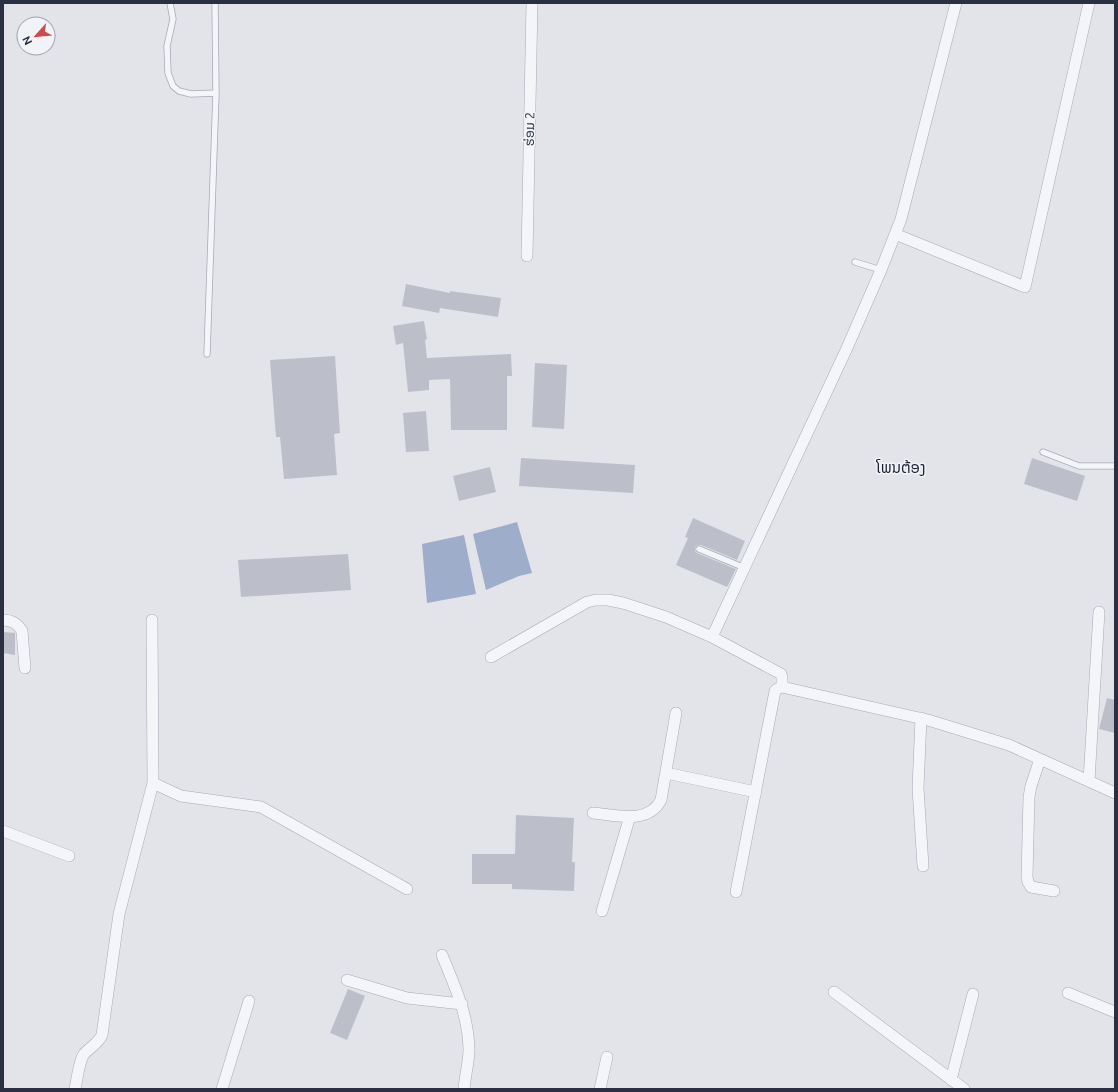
<svg xmlns="http://www.w3.org/2000/svg" width="1118" height="1092" viewBox="0 0 1118 1092" font-family="Ubuntu,'Noto Sans Lao',sans-serif">
<style>
.water{fill:#9eadc9}
.building{fill:#bcbfca}
.lines{fill:none;stroke-linecap:round;stroke-linejoin:round}
.service-casing{stroke:#a7aab4;stroke-width:7}
.minor-casing{stroke:#a7aab4;stroke-width:12}
.service{stroke:#f4f5f8;stroke-width:5.5}
.minor{stroke:#f4f5f8;stroke-width:11}
.labels{text-anchor:middle;dominant-baseline:central;stroke-width:3;stroke-linejoin:round;paint-order:stroke}
.street-label{font-size:13px;fill:#2a3042;stroke:#f1f3f7}
.quarter-label{font-size:15px;fill:#1c2133;stroke:#f1f3f7}
</style>
<rect width="100%" height="100%" fill="#e2e4ea"/>
<!-- water -->
<path class="water" d="M517 522 532 573 519 576 486 590 473 534Z
M464 535 476 594 427 603 422 544Z"/>
<!-- building -->
<path class="building" d="M406 284 450 293V291L501 298 498 317 440 308 439 313 402 306Z
M424 321 427 339 425 340 427 358 511 354 512 376H507V430H451L450 379 429 380V390L408 392 403 343 396 345 393 326Z
M335 356 340 433 334 434 337 475 284 479 280 437H276L270 360Z
M535 363 567 365 564 429 532 427Z
M426 411 429 451 406 452 403 413Z
M521 458 635 465 633 493 519 486Z
M1032 458 1085 476 1077 501 1024 484Z
M490 467 496 492 459 501 453 476Z
M693 518 745 541 737 560 701 545H697L695 548V551L697 553 736 569 727 587 676 565 688 538 685 537Z
M348 554 351 590 241 597 238 560Z
M3 632 15 633V655L3 653Z
M1107 698 1115 700V733L1099 729Z
M516 815 574 818 572 862H575L574 891 512 889V884H472V854H515Z
M348 989 365 996 347 1040 330 1033Z"/>
<g class="lines">
<!-- service casing -->
<g class="service-casing">
<path id="service" d="M170 3 173 19 167 46 168 73 173 86 179 91 191 94 216 93
M855 262 881 270
M207 354 216 93 215 3
M1043 452 1079 466H1115
M699 549 745 568"/>
</g>
<!-- minor casing -->
<g class="minor-casing">
<path id="minor" d="M895 234 1025 287 1089 3
M527 256 532 3
M3 620C11 620 18 624 22 631L25 668
M712 637 847 348 881 270 901 219 956 3
M491 657 587 602 596 600H608L623 603 666 617 712 637 781 674 782 677V687
M921 718 918 788 923 866
M1040 759 1031 786 1029 797 1027 877 1028 882 1031 887 1054 891
M666 773 756 792
M1089 781 1099 612
M153 783 181 796 261 807 407 889
M593 813C616 815 648 825 661 800L676 713
M3 831 69 856
M736 892 775 691 777 689 782 687 928 720 1009 745 1115 793
M602 911 630 816
M442 955C455 987 468 1014 469 1049 469 1062 465 1076 464 1089
M347 980 407 998 462 1004
M834 992 964 1089
M1068 993 1115 1012
M951 1080 973 994
M75 1089C77 1080 79 1061 84 1054 90 1047 98 1044 102 1035L119 914 153 783 152 620
M222 1089 249 1001
M600 1089 607 1057"/>
</g>
<!-- service -->
<use href="#service" class="service"/>
<!-- minor -->
<use href="#minor" class="minor"/>
</g>
<g class="labels">
<!-- street labels -->
<g class="street-label">
<text transform="translate(529 129) rotate(-89)">ຮ່ອມ 2</text>
</g>
<!-- quarter labels -->
<g class="quarter-label">
<text x="901" y="467">ໂພນຕ້ອງ</text>
</g>
</g>
<!-- border -->
<rect width="1118" height="1092" fill="none" stroke="#2a3042" stroke-width="8"/>
<!-- north arrow -->
<g transform="translate(36 36) rotate(243)"><circle r="19" fill="#f1f3f7" stroke="#a1a5af"/>
<path d="M0-3L7 15L0 10L-7 15Z" fill="#cc494d"/>
<text y="-6" font-size="11" font-weight="bold" text-anchor="middle" fill="#2a3042">N</text>
</g>
</svg>
